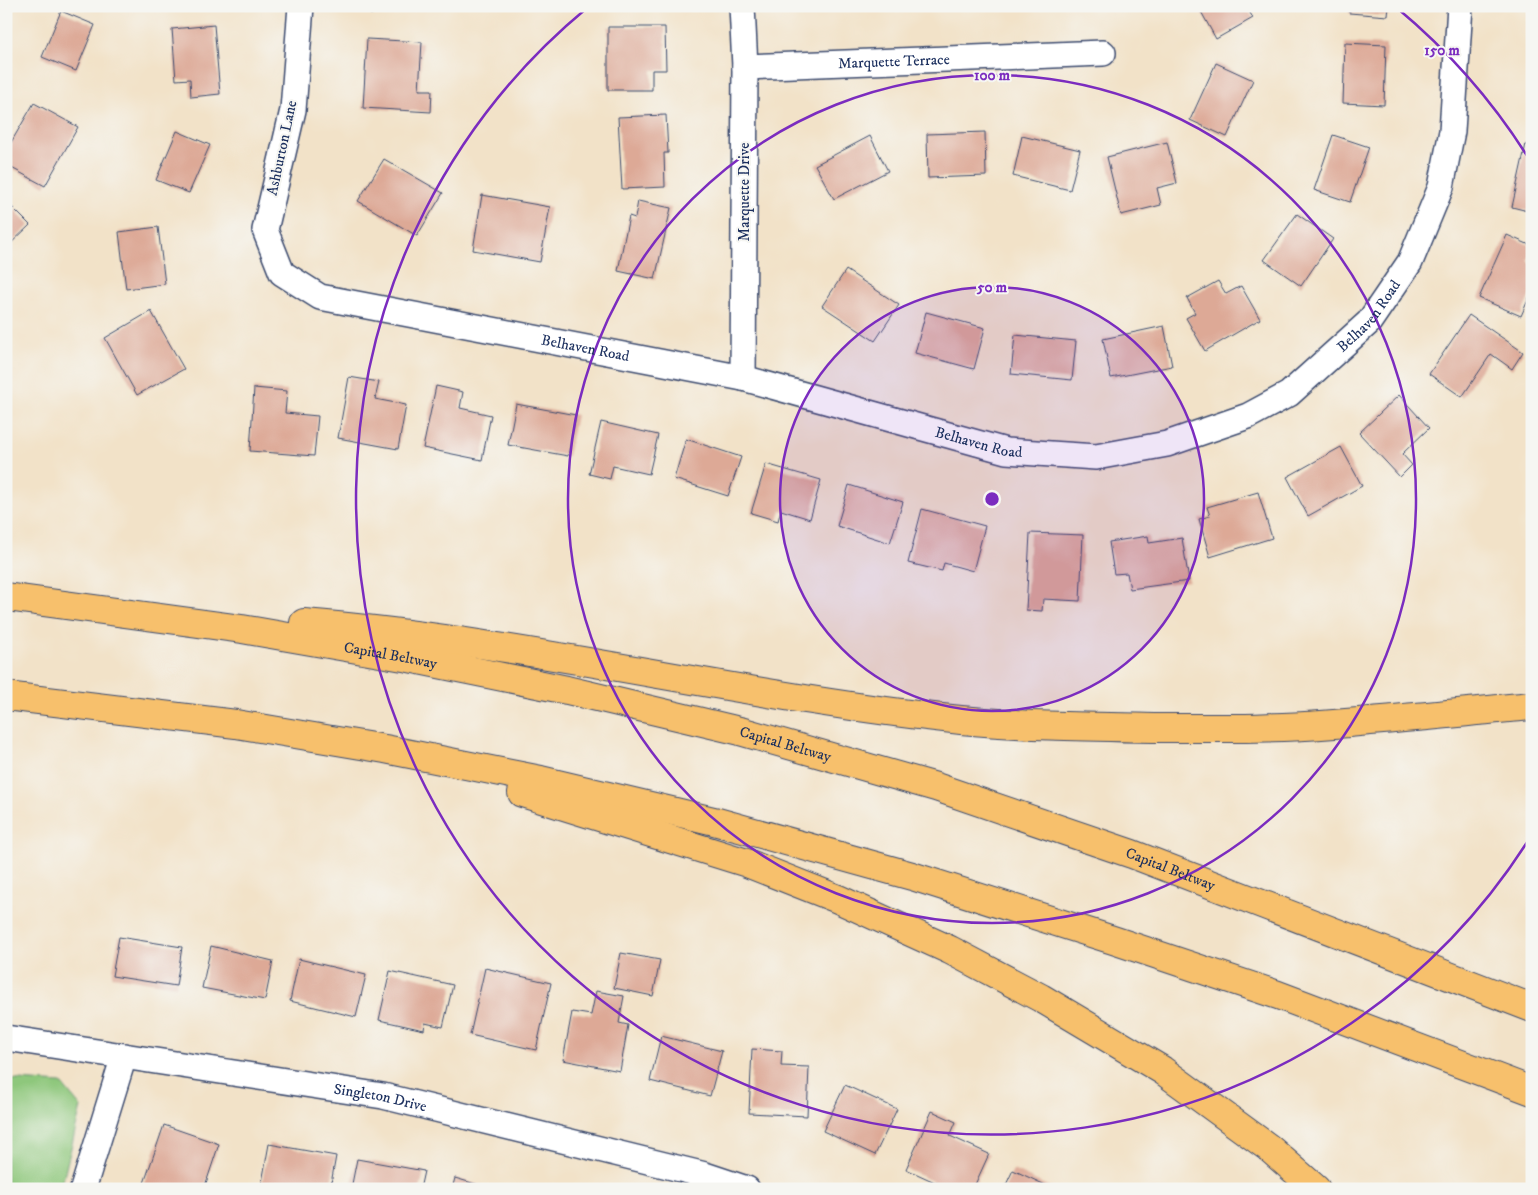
<svg xmlns="http://www.w3.org/2000/svg" width="1538" height="1195" viewBox="0 0 1538 1195" font-family="'IM FELL DW Pica',serif">
<style>
.green{fill:#8ec77b;stroke:#547b6c}
.building{fill:#dda996}
.lines{fill:none;stroke-linecap:round;stroke-linejoin:round}
.minor-casing{stroke:#3b4a6e;stroke-width:28}
.motorway-casing{stroke:#3b4a6e;stroke-width:30}
.minor{stroke:#fff;stroke-width:25}
.motorway{stroke:#f7c06c;stroke-width:28}
.ring{fill:none;stroke:#7b2cbf;stroke-width:2.5}
.labels{text-anchor:middle;dominant-baseline:central;stroke-width:4;stroke-linejoin:round;paint-order:stroke}
.street-label{font-size:15px;fill:#1b2f5e;stroke:#f6f6f2}
.centre{fill:#7b2cbf;stroke:#f6f6f2;stroke-width:2.5}
.ring-label{font-size:15px;text-anchor:middle;font-weight:bold;fill:#7b2cbf;stroke:#f6f6f2;stroke-width:4;stroke-linejoin:round;paint-order:stroke}
</style>
<rect width="100%" height="100%" fill="#f6f6f2"/>
<filter id="ink" filterUnits="userSpaceOnUse"><feTurbulence type="fractalNoise" baseFrequency=".02" numOctaves="2"/><feDisplacementMap in="SourceGraphic" scale="10" xChannelSelector="R" yChannelSelector="G"/><feConvolveMatrix kernelMatrix="1 2 1 2 8 2 1 2 1" color-interpolation-filters="sRGB"/></filter>
<filter id="wash" filterUnits="userSpaceOnUse"><feTurbulence type="fractalNoise" baseFrequency=".0096" numOctaves="4" result="noise"/><feDisplacementMap in="SourceGraphic" scale="20" xChannelSelector="R" yChannelSelector="G"/><feGaussianBlur stdDeviation="1.12" result="paint"/><feColorMatrix in="noise" values="0 0 0 0 0 0 0 0 0 0 0 0 0 0 0 0 0 1.4 0 .05"/><feComposite in="paint" operator="in"/></filter>
<g filter="url(#wash)">
<rect width="100%" height="100%" fill="#f2e2c8"/>
<!-- green -->
<path class="green" d="M6 1079 61 1083 81 1107 61 1189H6Z"/>
<g id="blocks">
<!-- building -->
<path class="building" d="M369 6H416V7L370 14Z
M1198 6H1246L1253 18 1216 39Z
M1349 6H1389L1388 16 1349 13Z
M61 11 95 25 76 71 42 57Z
M214 25 220 94 191 97 190 79 176 80 172 29Z
M608 27H665L666 70H652V90H608Z
M367 39 422 42 419 90H432L431 112 363 108Z
M1345 43 1386 45 1384 105 1343 103Z
M1216 63 1253 80 1227 137 1190 120Z
M34 103 78 127 45 186 6 165V151Z
M666 115 668 153H664L665 187 622 189 618 117Z
M177 131 210 145 189 193 156 180Z
M985 132 986 176 928 178 927 134Z
M1333 135 1369 147 1350 202 1314 190Z
M870 136 888 171 834 199 815 165Z
M1022 136 1080 150 1070 190 1013 176Z
M1167 142 1177 183 1157 188 1161 205 1121 215 1107 157Z
M1526 144 1532 145V212L1512 207Z
M384 159 443 193 417 236 358 201Z
M482 195 550 207 540 262 473 250Z
M6 201 30 225 6 248Z
M638 201 671 208 655 279 618 271 629 216 635 218Z
M1297 214 1333 239 1301 286 1264 260Z
M158 227 165 284 126 289 119 232Z
M1507 235 1532 246V252L1528 261 1532 263V291L1521 316 1479 298Z
M846 270 899 305 875 341 822 306Z
M1218 281 1226 294 1241 286 1260 319 1205 351 1186 318 1195 313 1187 298Z
M151 311 184 369 137 395 105 338Z
M926 312 985 328 974 369 915 353Z
M1469 315 1523 352 1512 369 1491 354 1462 397 1429 374Z
M1164 326 1172 366 1111 378 1103 339Z
M1015 335 1076 341 1072 380 1011 374Z
M349 377 379 382 375 399 406 405 398 449 338 438Z
M436 386 463 392 460 408 491 415 482 460 423 448Z
M254 388 287 391 285 413 318 416 314 456 250 451Z
M1399 395 1429 428 1402 454 1412 465 1400 477 1359 433Z
M516 404 576 415 568 456 508 445Z
M601 422 658 435 649 474 613 466 610 479 589 474Z
M686 439 741 457 728 496 674 479Z
M1341 447 1362 486 1308 516 1287 477Z
M766 464 821 480 810 519 781 510 778 521 751 513Z
M849 485 903 502 890 543 837 526Z
M1258 492 1272 538 1210 557 1199 519 1210 516 1207 507Z
M922 509 985 526 973 571 944 563 942 571 908 563Z
M1030 533 1083 535 1080 601 1043 599 1042 611 1026 610Z
M1148 536 1149 543 1182 538 1189 581 1130 589 1127 573 1114 574 1109 542Z
M119 937 182 947 176 986 112 976Z
M211 946 273 961 265 1000 202 988Z
M621 953 660 960 653 996 614 988Z
M299 959 366 975 356 1017 290 1001Z
M485 968 551 983 536 1050 470 1035Z
M390 971 453 985 443 1027 425 1023 424 1030 379 1020Z
M596 991 624 996 619 1023 628 1025 620 1071 563 1060 572 1012 591 1015Z
M661 1036 722 1051 710 1096 650 1081Z
M752 1049 782 1051 781 1066 809 1067 807 1116 749 1113Z
M845 1085 897 1109 875 1155 823 1131Z
M932 1111 956 1122 950 1136 989 1154 973 1189H950L906 1169Z
M164 1125 219 1144 204 1189H142Z
M269 1144 336 1156 330 1189 261 1188Z
M357 1159 424 1171 420 1189H351Z
M1013 1170 1054 1189H1004Z
M455 1178 489 1188V1189H452Z"/>
</g>
</g>
<g filter="url(#ink)">
<use href="#blocks" fill-opacity="0" stroke="#3b4a6e" stroke-width="1"/>
<g class="lines">
<!-- minor casing -->
<g class="minor-casing">
<g id="minor">
<path id="s1" d="M301 6 293 110 265 230 282 273 320 297 743 378 1006 451 1096 457 1167 444 1248 416 1289 394 1369 322 1410 262 1441 187 1452 131 1460 6"/>
<path d="M742 6 745 67 743 378"/>
<path id="s2" d="M745 67 1103 53"/>
<path id="s3" d="M6 1038 383 1096 705 1175 747 1189"/>
<path d="M83 1189 124 1056"/>
</g>
</g>
<!-- motorway casing -->
<g class="motorway-casing">
<g id="motorway">
<path id="s4" d="M6 597 242 629 409 658 567 690 740 731 936 787 1132 854 1532 1008"/>
<path d="M304 623C525 641 741 697 961 720 1025 726 1090 727 1154 728 1214 728 1274 729 1334 724 1400 719 1466 712 1532 706"/>
<path d="M6 696 236 724 385 749 541 780 714 821 912 876 1113 940 1278 995 1532 1091"/>
<path d="M522 793 747 863 838 899 950 950 1041 998 1162 1070 1269 1148 1316 1189"/>
</g>
</g>
<!-- minor -->
<use href="#minor" class="minor"/>
<!-- motorway -->
<use href="#motorway" class="motorway"/>
</g>
</g>
<!-- distance rings -->
<circle cx="992" cy="499" r="212" fill="#7b2cbf" fill-opacity=".12"/>
<g class="ring">
<circle cx="992" cy="499" r="212"/>
<circle cx="992" cy="499" r="424"/>
<path d="M1531 836A636 636 0 1 1 587 8M1397 8A636 636 0 0 1 1531 162"/>
</g>
<g class="labels">
<!-- street labels -->
<g class="street-label">
<text stroke="none"><textPath href="#s2" startOffset="149">Marquette Terrace</textPath></text>
<text transform="translate(282 148) rotate(-78)">Ashburton Lane</text>
<text transform="translate(744 192) rotate(-90)">Marquette Drive</text>
<text stroke="none"><textPath href="#s1" startOffset="1429">Belhaven Road</textPath></text>
<text stroke="none"><textPath href="#s1" startOffset="589">Belhaven Road</textPath></text>
<text stroke="none"><textPath href="#s1" startOffset="994">Belhaven Road</textPath></text>
<text stroke="none"><textPath href="#s4" startOffset="389">Capital Beltway</textPath></text>
<text stroke="none"><textPath href="#s4" startOffset="794">Capital Beltway</textPath></text>
<text stroke="none"><textPath href="#s4" startOffset="1199">Capital Beltway</textPath></text>
<text stroke="none"><textPath href="#s3" startOffset="379">Singleton Drive</textPath></text>
</g>
</g>
<circle cx="992" cy="499" r="8" class="centre"/>
<g class="ring-label">
<text x="1442" y="55">150 m</text>
<text x="992" y="80">100 m</text>
<text x="992" y="292">50 m</text>
</g>
<!-- margin -->
<rect width="1538" height="1195" fill="none" stroke="#f6f6f2" stroke-width="25"/>
</svg>
